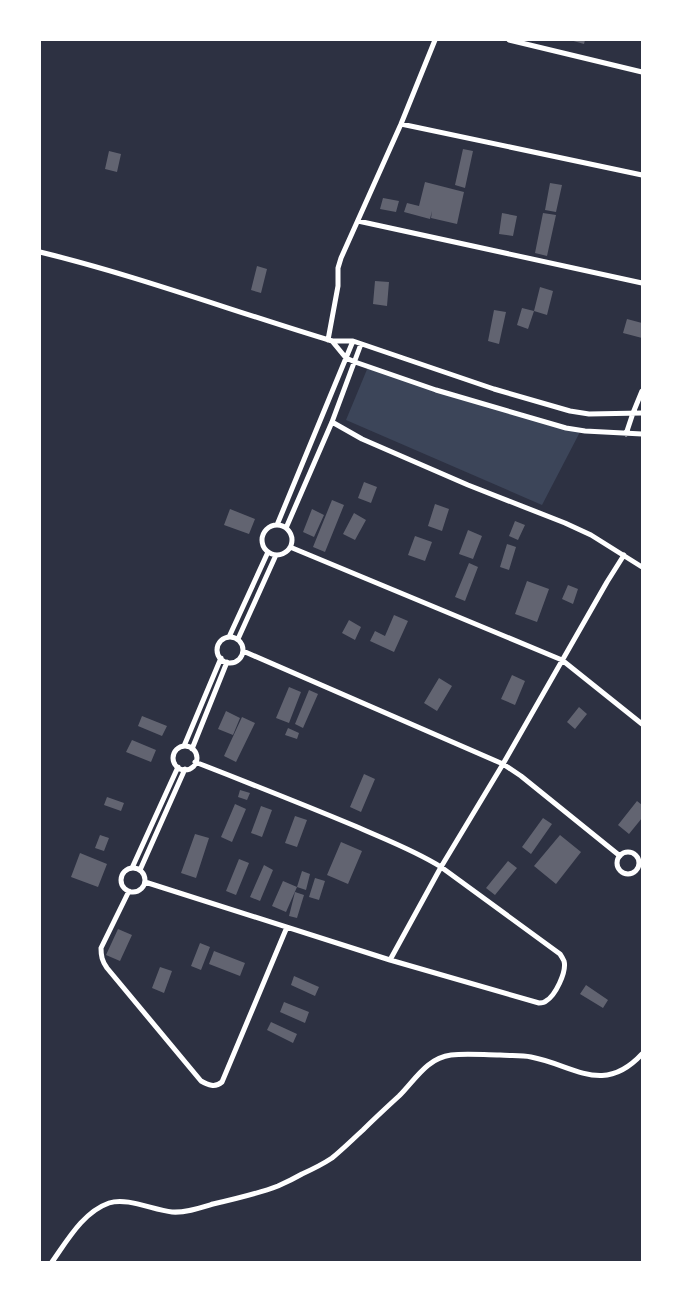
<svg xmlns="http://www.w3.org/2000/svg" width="682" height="1302" viewBox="0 0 682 1302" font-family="Arial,sans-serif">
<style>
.green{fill:#3c4559}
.building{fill:#626471}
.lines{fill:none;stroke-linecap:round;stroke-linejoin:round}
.minor{stroke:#fff;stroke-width:5}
</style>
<rect width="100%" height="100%" fill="#2d3142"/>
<!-- green -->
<path class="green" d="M368 367 436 390 581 430 542 505 346 420Z"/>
<!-- building -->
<path class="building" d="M570 40H585L584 44Z
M463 149 473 151 465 188 455 185Z
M109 151 121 154 117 172 105 169Z
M425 182 464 192 457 224 431 218 432 211 430 219 404 212 407 203 419 206Z
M550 183 562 185 556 212 545 210Z
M383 198 399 201 396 212 380 209Z
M502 213 517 216 513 236 499 234Z
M543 213 556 215 547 256 535 253Z
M257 266 267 269 261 293 251 290Z
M375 281 389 282 387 306 373 304Z
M540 287 553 291 547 315 534 311Z
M522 308 534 311 528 329 517 325Z
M494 310 506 312 499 344 488 341Z
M627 319 642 323V338L623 333Z
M364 482 377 487 371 503 358 498Z
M332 500 344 505 325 552 313 547Z
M435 504 449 509 442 531 428 526Z
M230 509 255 519 249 534 224 525Z
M312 509 324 515 314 537 303 532Z
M354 513 366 520 355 540 343 534Z
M515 521 525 525 518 540 509 536Z
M468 530 482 536 473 559 459 554Z
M415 536 432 542 425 561 408 555Z
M507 544 516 547 509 570 500 567Z
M469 563 478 567 465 601 455 597Z
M527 581 549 589 537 622 515 614Z
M568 585 578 589 573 604 562 599Z
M394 615 408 621 394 652 370 641 375 631 385 636Z
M349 620 361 627 355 640 342 633Z
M512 675 525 681 515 705 501 699Z
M439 678 452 686 437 711 424 703Z
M289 687 301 692 289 723 276 718Z
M309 690 318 694 303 728 295 724Z
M579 707 587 714 575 729 567 722Z
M226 711 240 718 233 735 218 729Z
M142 716 167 726 162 736 138 726Z
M242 717 255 723 236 762 224 756Z
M288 728 299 733 297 739 285 735Z
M132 740 156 750 151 762 126 752Z
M364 774 375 779 361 812 350 807Z
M240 790 250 793 247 800 238 797Z
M107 797 124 803 121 811 104 805Z
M637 801 642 805V818L629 834 618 825Z
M235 804 246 809 232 842 221 837Z
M261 806 272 810 262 837 251 833Z
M295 816 307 820 297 847 285 843Z
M543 818 552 824 531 854 522 847Z
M195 834 209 838 196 878 181 873Z
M100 835 109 838 104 851 95 848Z
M560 835 581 852 556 884 534 866Z
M341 842 362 851 348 884 327 875Z
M80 853 107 864 98 887 71 877Z
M239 859 249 863 236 895 226 891Z
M508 861 517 868 495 895 486 888Z
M264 865 273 870 260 901 250 897Z
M302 871 310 874 306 890 297 887Z
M315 878 325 881 319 900 309 897Z
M283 881 297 887 286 912 272 906Z
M295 892 304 895 297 918 289 916Z
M118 929 132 935 120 961 106 955Z
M200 943 210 947 201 970 191 966Z
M214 951 245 963 240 976 209 964Z
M160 967 172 971 164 993 152 988Z
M294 976 319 987 315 996 291 985Z
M586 985 608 1000 603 1008 580 994Z
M284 1002 309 1012 305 1023 280 1012Z
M271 1022 297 1034 293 1043 267 1030Z"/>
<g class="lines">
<!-- minor -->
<path class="minor" d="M509 40 642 72
M401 124 642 175
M358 221 642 283
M40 252C139 276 235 312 332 341H353L494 389 570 411 589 414 642 413
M328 340 338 286V268L341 258 401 124 435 40
M332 341 346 358 355 362 436 390 566 428 585 431 642 434
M332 422 362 439 468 485 565 523 591 535 642 567
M626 434 633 413 642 391
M277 525 353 341
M262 540a15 15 0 1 1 30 0a15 15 0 1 1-30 0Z
M286 528 332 422 361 344
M290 547 562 660 642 724
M229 637 268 552
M217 650a13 13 0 1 1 26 0a13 13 0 1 1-26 0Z
M238 639 276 555
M243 651 503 764 521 776 620 856
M184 746 221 658
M173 758a12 12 0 1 1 24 0a12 12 0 1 1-24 0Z
M192 749 227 662
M617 863a11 11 0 1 1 22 0a11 11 0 1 1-22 0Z
M132 868 178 767
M121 880a12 12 0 1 1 24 0a12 12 0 1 1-24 0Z
M140 870 185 769
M145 882 390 960 539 1003C542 1003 544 1003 546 1001 555 996 567 972 564 961 563 959 562 957 560 954L441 867C414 850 384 839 355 826 302 804 249 783 195 762
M129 891 101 948C101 956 102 961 107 968L201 1081C208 1085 215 1088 222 1082L287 927
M390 960 441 867 503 764 607 582 624 555
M52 1262C67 1241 83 1212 109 1203 127 1197 153 1210 172 1212 185 1213 200 1208 213 1204 235 1199 257 1194 278 1186 287 1182 295 1178 302 1174 313 1169 323 1164 332 1158 343 1149 353 1139 363 1130 375 1118 387 1107 399 1096 415 1080 427 1058 451 1055 467 1053 484 1055 500 1055 510 1056 521 1055 531 1057 574 1065 603 1096 642 1054"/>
</g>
<!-- border -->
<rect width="682" height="1302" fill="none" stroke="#ffffff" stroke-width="82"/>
</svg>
